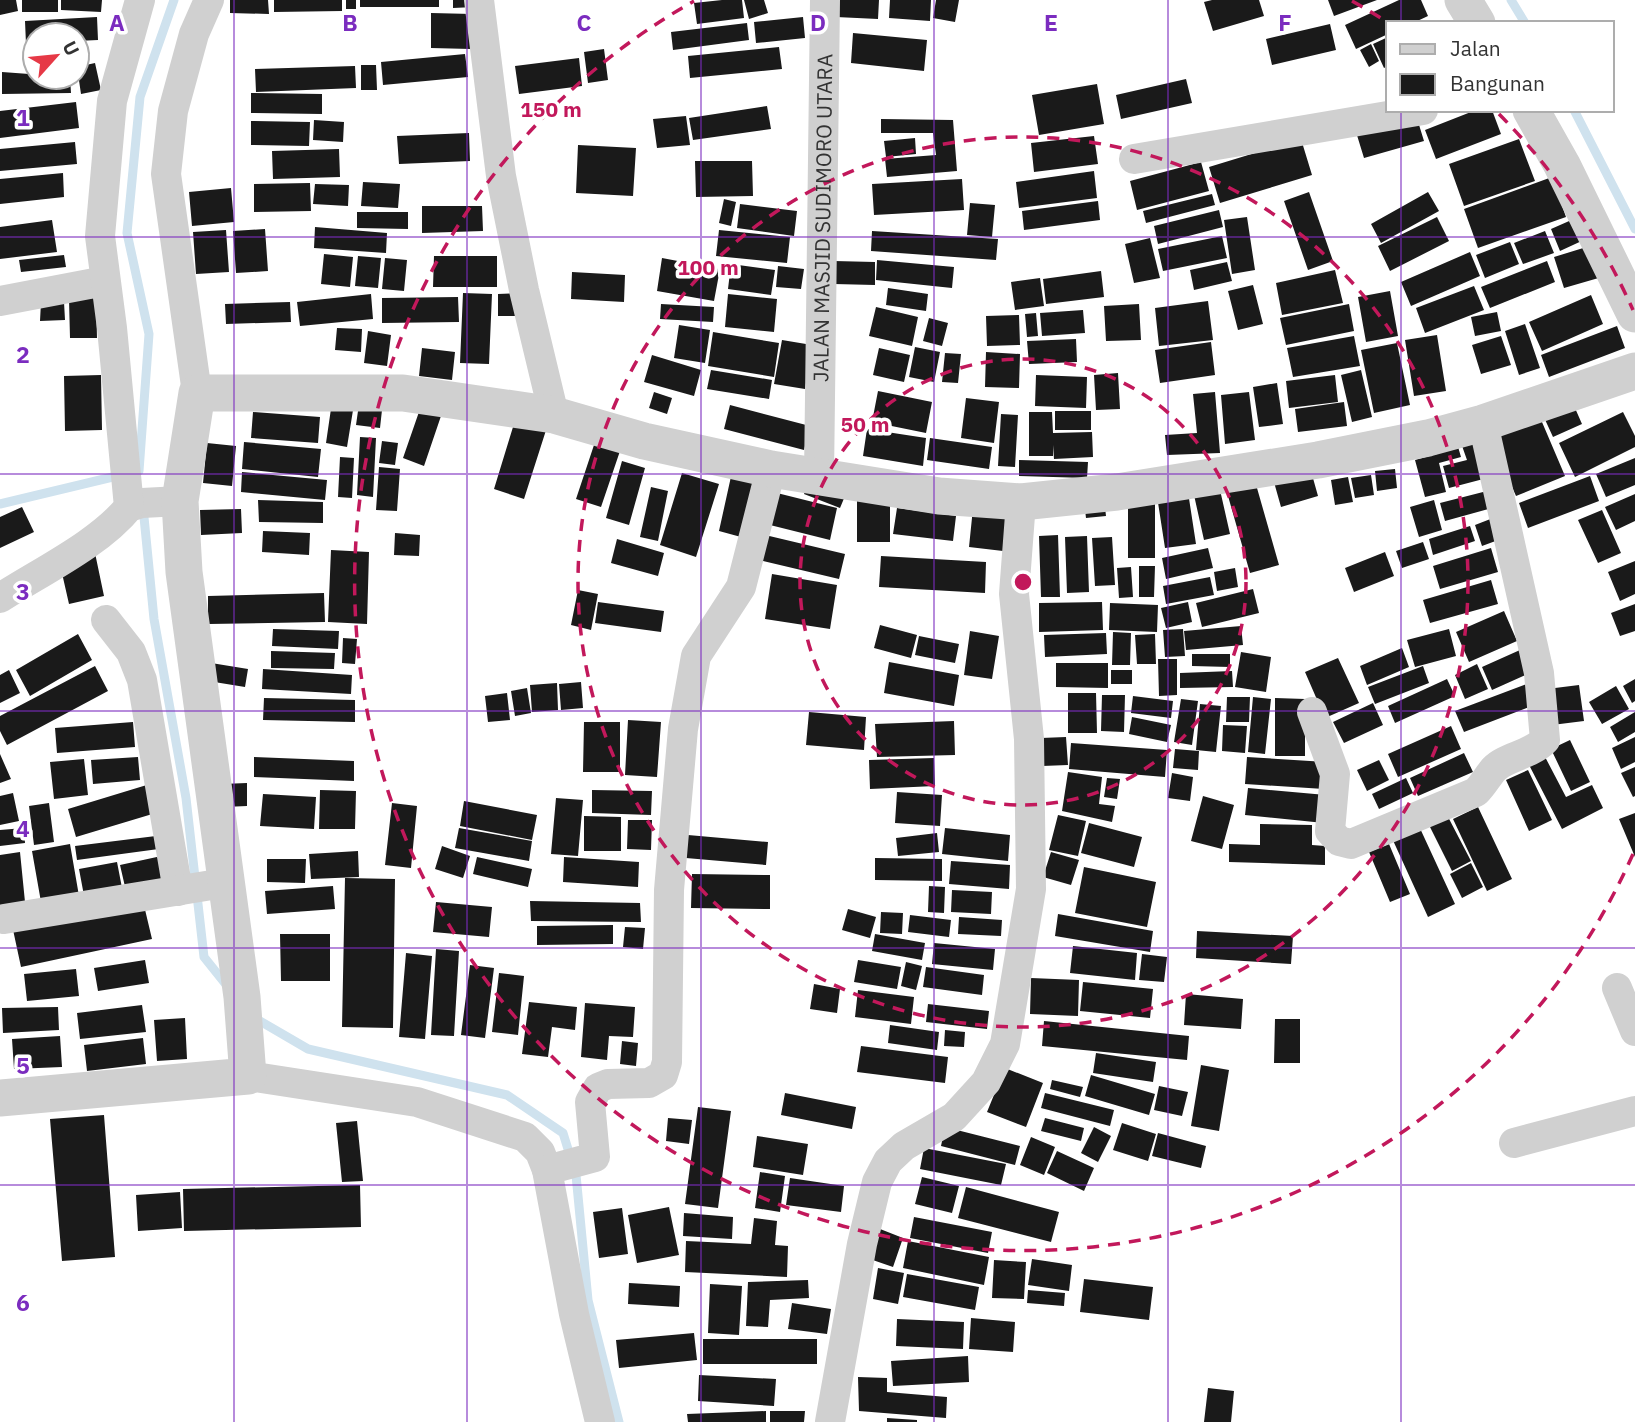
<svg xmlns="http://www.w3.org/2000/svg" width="1635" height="1422" viewBox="0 0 1635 1422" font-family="'IBM Plex Sans',sans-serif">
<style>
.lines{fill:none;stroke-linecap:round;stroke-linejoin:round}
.stream{stroke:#cfe2ee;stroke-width:9}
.building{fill:#1a1a1a}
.minor{stroke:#d0d0d0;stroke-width:30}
.tertiary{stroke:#d0d0d0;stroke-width:37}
.grid{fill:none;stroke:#7b2cbf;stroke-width:2;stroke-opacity:0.55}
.ring{fill:none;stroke:#c2185b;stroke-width:3.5;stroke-dasharray:12 9}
.labels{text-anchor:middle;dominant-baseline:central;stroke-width:7;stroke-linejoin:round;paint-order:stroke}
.street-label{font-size:21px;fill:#333;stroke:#fff}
.grid-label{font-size:23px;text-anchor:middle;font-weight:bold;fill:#7b2cbf;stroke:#fff;stroke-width:7;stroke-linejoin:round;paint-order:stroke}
.centre{fill:#c2185b;stroke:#fff;stroke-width:3.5}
.ring-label{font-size:21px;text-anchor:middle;font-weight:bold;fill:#c2185b;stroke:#fff;stroke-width:7;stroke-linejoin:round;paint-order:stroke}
</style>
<rect width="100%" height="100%" fill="#fff"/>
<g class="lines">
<!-- stream -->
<path class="stream" d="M1511 0 1525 23
M1574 110 1635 229
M134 472 139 471 149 334 127 233 140 97 174 0
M0 504 121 475
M143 507 154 619 186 798 204 957 228 987
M253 1017 308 1049 507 1095 563 1133 576 1175 588 1300 619 1422"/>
</g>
<!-- building -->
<path class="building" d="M0 0H16L18 11 0 15Z
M22 0H58V12H22Z
M61 0H102L101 12 61 10Z
M230 0H268L269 14 230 13Z
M274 0H342V11L274 12Z
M346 0H356V9H346Z
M360 0H439V7H360Z
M453 0H474V7L453 8Z
M722 0H742L744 18 697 24 694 3Z
M744 0H764L768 13 749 19Z
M836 0H879L878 19 836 17Z
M890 0H931L930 21 889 18Z
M936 0H959L955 22 933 18Z
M1212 0H1259L1264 16 1213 31 1204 2Z
M1328 0H1377L1334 16Z
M1399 0H1421L1428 16 1413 23H1388V34L1356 49 1345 25Z
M431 13 472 14 471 49 431 48Z
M97 17 98 40 77 41V35H35V44H26L25 21Z
M803 17 805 38 756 43 754 22Z
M747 23 749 40 673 50 671 32Z
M1330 24 1336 50 1272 65 1266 39Z
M853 33 927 40 924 71 851 63Z
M1388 37V66L1384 68 1373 44Z
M1371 44 1379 61 1369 67 1360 50Z
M779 47 782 69 690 78 688 56Z
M604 49 608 80 588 83 584 52Z
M465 54 468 77 383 85 381 62Z
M579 58 582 86 519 94 515 66Z
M95 63 101 90 81 94 77 67Z
M361 65H376L377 90H361Z
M355 66 356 88 256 92 255 69Z
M2 72 70 77 71 93 2 94Z
M1186 79 1192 103 1121 119 1116 95Z
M1097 84 1104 124 1039 135 1032 95Z
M251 93 322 94V114L251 113Z
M76 102 79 128 0 138V111Z
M767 106 771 129 693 140 689 118Z
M1476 110H1492L1501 134 1436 159 1425 130Z
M1416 115 1424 141 1364 158 1356 132Z
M686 116 690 145 657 148 653 119Z
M881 119 953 120 957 171 887 177 885 159 936 155 933 133H881Z
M314 120 344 122 343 142 313 140Z
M251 121 310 122 309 146 251 145Z
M469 133 470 161 399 164 397 136Z
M1094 136 1098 164 1034 172 1031 143Z
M915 138 916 154 886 157 884 141Z
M1301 139 1312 175 1220 203 1209 167Z
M1519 139 1535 181 1464 206 1449 164Z
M75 142 77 164 0 171V149Z
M578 145 636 148 633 196 576 193Z
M339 149 340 177 273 179 272 151Z
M695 161H752L753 196 696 197Z
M1201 162 1209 191 1137 210 1130 181Z
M1094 171 1097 198 1019 208 1016 182Z
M63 173 64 197 0 204V179Z
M1552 177 1566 217 1478 248 1464 209Z
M962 179 964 210 874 215 872 184Z
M363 182 400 184 398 208 361 206Z
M310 183 311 211 254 212V184Z
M315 184 349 185 348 206 313 204Z
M231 188 234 222 192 226 189 192Z
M1309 192 1333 261 1308 270 1284 201Z
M1428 192 1439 211 1381 243 1371 224Z
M1212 194 1215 205 1146 223 1143 211Z
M724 199 736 202 731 226 719 223Z
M1098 201 1100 220 1024 230 1022 211Z
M970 203 995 205 992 237 967 235Z
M740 204 797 211 794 236 737 228Z
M422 206H482L483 231 422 233Z
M1219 210 1223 227 1158 244 1154 226Z
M357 212H408V229L357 228Z
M1247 217 1255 270 1232 274 1224 220Z
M1437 217 1449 241 1390 271 1378 246Z
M1576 218 1586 239 1560 251 1551 229Z
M52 220 57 252 0 259V227Z
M315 227 387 233 386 253 314 248Z
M265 229 268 271 236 273 233 231Z
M226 230 229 272 196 274 193 232Z
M719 230 790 237 787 263 716 256Z
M872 231 998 239 996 260 871 251Z
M1545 231 1554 253 1523 264 1514 243Z
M1222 236 1227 258 1163 271 1158 249Z
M1150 238 1160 278 1134 283 1125 244Z
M1510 242 1519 264 1485 278 1476 255Z
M1593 245 1602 277 1564 288 1554 257Z
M1470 252 1480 276 1411 306 1401 282Z
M324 254 353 257 350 287 321 284Z
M64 255 66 267 21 272 19 260Z
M358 256 381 258 378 288 355 286Z
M434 256H497V287H433Z
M385 258 407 260 404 291 382 289Z
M662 258 720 269 714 301 657 291Z
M877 260 954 267 952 288 876 280Z
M834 261 875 262V285L834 284Z
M1547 261 1555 282 1490 308 1481 287Z
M1227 262 1232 281 1194 290 1190 270Z
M731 264 775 270 771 295 728 289Z
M778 266 804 269 801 289 776 287Z
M1335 270 1343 303 1282 315 1276 283Z
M1101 271 1104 297 1046 304 1043 279Z
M572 272 625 275 624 302 571 299Z
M1040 278 1044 306 1015 310 1011 282Z
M1253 285 1263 324 1238 330 1228 291Z
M1474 286 1484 310 1425 333 1416 308Z
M888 288 928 294 926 311 886 305Z
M1390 291 1398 336 1366 342 1358 297Z
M463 293 492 294 489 364 460 363Z
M518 293 519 316H498V294Z
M371 294 373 319 300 326 297 302Z
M728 294 777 299 774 332 725 327Z
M1591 295 1603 324 1542 351 1529 322Z
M458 297 459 322 382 323V298Z
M96 298 97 338H70L69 299Z
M1208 301 1213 340 1159 346 1155 308Z
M41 302H64L65 320 40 321Z
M290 302 291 322 226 324 225 304Z
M661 304 714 307 713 322 660 319Z
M1139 304 1141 340 1106 341 1104 306Z
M1349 304 1354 331 1286 345 1280 318Z
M876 307 918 317 912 346 869 336Z
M1083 310 1085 333 1042 336 1040 313Z
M1497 312 1501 331 1475 336 1471 317Z
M1036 313 1038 336 1027 337 1025 314Z
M1019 315 1020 345 987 346 986 316Z
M929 318 948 323 942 346 923 341Z
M1525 324 1540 368 1519 375 1505 331Z
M679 325 710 330 705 363 674 358Z
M1617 326 1625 348 1549 377 1541 355Z
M337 328 362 329 361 352 335 350Z
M368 331 391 335 387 366 364 363Z
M713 332 779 343 774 377 708 366Z
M1437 335 1446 391 1414 396 1405 340Z
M1354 336 1360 366 1293 377 1287 348Z
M1501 336 1511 365 1481 374 1472 345Z
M1076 339 1077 362 1029 364 1027 341Z
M782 340 812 345 805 389 774 384Z
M1211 342 1215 375 1160 383 1155 350Z
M1397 343 1410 405 1374 413 1361 350Z
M915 347 940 352 934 382 909 377Z
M422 348 455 352 452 380 419 376Z
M879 348 910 355 904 382 873 375Z
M986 352 1020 354 1019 388 985 387Z
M945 353 961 354 958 383 942 382Z
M652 355 701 370 694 396 644 382Z
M711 370 772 380 769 399 707 389Z
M1361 370 1372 417 1352 422 1341 375Z
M1118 373 1120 409 1096 410 1094 375Z
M101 375 102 430 65 431 64 376Z
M1036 375 1087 377 1086 408 1035 406Z
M1335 375 1338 402 1289 408 1286 381Z
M1277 383 1283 424 1259 427 1253 387Z
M878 391 932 402 926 433 872 422Z
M654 392 672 398 667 414 649 408Z
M1215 392 1220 453 1167 455 1165 435 1197 433 1193 394Z
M1249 392 1255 440 1225 444 1221 395Z
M333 395 355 398 347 447 326 443Z
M360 397 383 401 380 428 356 425Z
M966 398 999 402 994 443 961 438Z
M1571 399 1582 424 1553 437 1542 413Z
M1344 402 1347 426 1298 432 1295 409Z
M730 405 810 426 804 450 724 429Z
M420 409 441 416 424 466 403 458Z
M1055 411H1091V430H1055Z
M253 412 320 417 318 443 251 438Z
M1029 412H1052L1053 433 1092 432 1093 457 1054 459 1053 445V456H1029Z
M1623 412 1635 436V447L1575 477 1559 443Z
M517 414 548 424 524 499 494 489Z
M1001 414 1018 415 1015 467 998 466Z
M1539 415 1565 476 1516 496 1490 436Z
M867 429 926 438 923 466 863 456Z
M1454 433 1461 457 1439 463 1446 492 1425 497 1415 460 1437 454Z
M360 437 376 438 373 497 357 495Z
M930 438 992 447 989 469 927 460Z
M1479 438 1491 477 1449 488 1443 466 1467 460 1461 443Z
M382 441 398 443 395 465 379 463Z
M244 442 321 449 318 477 242 469Z
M595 442 620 451 601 507 576 499Z
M207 443 236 446 232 486 203 483Z
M340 457 354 458 352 498 338 497Z
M1635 458V485L1606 497 1596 474Z
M1019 460 1088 462 1087 478 1019 476Z
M622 461 645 468 629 525 606 518Z
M1309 464 1318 496 1281 507 1272 475Z
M379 467 400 469 397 511 376 510Z
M1395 469 1397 488 1377 491 1375 471Z
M242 472 327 480 325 500 241 492Z
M732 472 755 478 741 537 719 531Z
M682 473 719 484 696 557 660 545Z
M1371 475 1374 495 1355 498 1351 478Z
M1590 476 1599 501 1528 528 1519 503Z
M1348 477 1353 502 1335 505 1331 480Z
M1218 481 1230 534 1204 540 1192 486Z
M1255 481 1279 565 1250 573 1226 489Z
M808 483 845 496 840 508 804 494Z
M651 487 668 491 658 541 640 537Z
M769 491 837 508 830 540 762 523Z
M1487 491 1492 508 1445 521 1440 503Z
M1188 492 1196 544 1165 548 1157 496Z
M1635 494V521L1616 530 1605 507Z
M890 498V542H857V499Z
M1104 499 1106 516 1086 518 1084 501Z
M258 500 323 502V523L259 522Z
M1434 500 1442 530 1419 537 1410 507Z
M1128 501H1155V558H1128Z
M22 507 34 532 0 548V517Z
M897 508 956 516 953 541 893 534Z
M973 508 1007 512 1003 551 969 547Z
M241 509 242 533 201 535 200 510Z
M1602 510 1621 553 1598 563 1578 520Z
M1493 518 1501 539 1482 546 1475 525Z
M1470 526 1475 541 1433 555 1429 539Z
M263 531 310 533 309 555 262 552Z
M395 533 420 535 419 556 394 555Z
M757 533 845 554 839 579 751 558Z
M1058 535 1060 597H1041L1039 536Z
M1087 536 1089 592 1067 593 1065 537Z
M1112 537 1115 585 1095 586 1092 538Z
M617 539 664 553 658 576 611 563Z
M1423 542 1429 559 1402 568 1396 551Z
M1208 548 1213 568 1166 579 1162 558Z
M1491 548 1498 572 1440 589 1433 566Z
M331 550 369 552 367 624 328 622Z
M1385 552 1394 576 1354 592 1345 568Z
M95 553 104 596 69 604 59 560Z
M881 556 986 562 985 593 879 587Z
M1635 561V594L1620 601 1608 572Z
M1139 566H1155L1154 597H1139Z
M1131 567 1133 597 1119 598 1117 568Z
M1235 568 1238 587 1217 591 1214 572Z
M772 574 837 585 830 629 765 619Z
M1210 577 1214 595 1166 604 1163 586Z
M1491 580 1498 604 1430 623 1423 600Z
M1253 589 1259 613 1202 627 1196 603Z
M578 590 598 594 591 630 571 625Z
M324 593 325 622 208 624V596Z
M598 602 664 611 661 632 595 623Z
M1102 602 1103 630 1039 632V603Z
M1188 602 1192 622 1166 628 1161 608Z
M1110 603 1158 605 1157 632 1109 630Z
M1635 604V631L1620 636 1611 613Z
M1504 611 1517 641 1469 662 1456 632Z
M880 625 917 635 911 658 874 648Z
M1241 626 1243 645 1186 650 1184 631Z
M273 629 339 631 338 649 272 646Z
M1183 629 1185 656 1165 657 1163 630Z
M1449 629 1456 656 1415 667 1407 640Z
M970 631 999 636 992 679 964 675Z
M1113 632 1131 633 1130 665H1112Z
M1106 633 1107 654 1045 657 1044 635Z
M78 634 92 660 30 696 16 670Z
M1155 634 1156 664H1137L1135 635Z
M919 636 959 644 955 663 915 655Z
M343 638 357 639 355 664 342 663Z
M1402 648 1409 667 1367 685 1360 666Z
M1520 650 1530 673 1492 690 1482 667Z
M271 651 335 653 334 669 271 668Z
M1241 652 1271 657 1266 692 1235 687Z
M1192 654H1230V667L1192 666Z
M1338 658 1359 703 1325 718 1305 672Z
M1158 659H1177V695L1159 696Z
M205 662 248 669 245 687 202 680Z
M889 662 959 675 954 706 884 693Z
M1056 663H1108V688L1056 687Z
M1477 664 1488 689 1465 699 1455 675Z
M95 666 108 691 7 745 0 731V716Z
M1423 666 1429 683 1375 704 1368 687Z
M263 669 352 675 351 694 262 689Z
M9 670 20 693 0 703V675Z
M1111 670H1132V684H1111Z
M1232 671 1233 687 1180 688V673Z
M1447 679 1455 696 1395 723 1388 706Z
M1635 679V701L1632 703 1623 686Z
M581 682 583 708 561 710 559 684Z
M1532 682 1540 703 1464 732 1455 711Z
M557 683 558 710 532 712 530 685Z
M1579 685 1584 721 1552 725 1547 689Z
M1616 686 1629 709 1602 724 1589 702Z
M527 688 531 713 515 716 511 691Z
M507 693 510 720 488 722 485 696Z
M1068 693H1096L1097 733H1068Z
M1102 695H1125L1124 732 1101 731Z
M1133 696 1173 701 1171 718 1131 713Z
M1227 697H1250L1249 722H1226Z
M1253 697 1271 699 1265 754 1248 752Z
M264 698 355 700V722L263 720Z
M1275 698 1305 699V756H1275Z
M1181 699 1198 701 1192 745 1174 742Z
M1373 703 1383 725 1344 743 1333 722Z
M1200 704 1221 706 1216 752 1196 750Z
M809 712 866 717 864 750 806 745Z
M1635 712V732L1618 742 1610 727Z
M1132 717 1171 725 1167 742 1129 734Z
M628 720 661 722 657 777 625 775Z
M954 721 955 755 877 757 875 724Z
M133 722 135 747 57 753 55 728Z
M584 722H620V772H583Z
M1223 725 1247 726 1245 753 1222 751Z
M1451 726 1461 749 1398 777 1388 754Z
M1066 737 1068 765 1042 766 1041 738Z
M1635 737V762L1621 769 1612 748Z
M1570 740 1590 782 1571 791 1551 749Z
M1071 743 1167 750 1165 777 1069 769Z
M1175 749 1199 751 1198 770 1173 768Z
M1464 753 1473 772 1418 796 1410 778Z
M1543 753 1566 797 1592 785 1603 808 1562 829 1527 761Z
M0 754 11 779 0 783Z
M138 757 140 780 93 784 91 760Z
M254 757 354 761V781L254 777Z
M1247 757 1326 762 1324 789 1245 784Z
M934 758 935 786 870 789 869 760Z
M84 759 88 795 54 799 50 762Z
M1379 760 1389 780 1367 791 1357 770Z
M1635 767V796L1633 797 1621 773Z
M1528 770 1552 820 1529 831 1506 780Z
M1068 772 1102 777 1099 804 1115 806 1112 822 1062 811Z
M1172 773 1193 777 1190 801 1168 798Z
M1107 778 1120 779 1117 799 1104 797Z
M1406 778 1413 793 1379 809 1372 794Z
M247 783V806L224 807 222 784Z
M150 784 159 812 76 837 68 809Z
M1248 788 1326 795 1324 823 1245 815Z
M320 790 356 791 355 829H319Z
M592 790 652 791 651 815 592 813Z
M897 792 942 795 940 826 895 823Z
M13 793 19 821 0 825V796Z
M263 794 316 797 314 829 260 826Z
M1203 796 1234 805 1222 849 1191 841Z
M556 798 583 800 578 856 551 854Z
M464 801 537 815 532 840 460 826Z
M49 803 54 842 34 845 29 806Z
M392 803 417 806 411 868 385 865Z
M1478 807 1512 879 1487 891 1453 819Z
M1446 813 1471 861 1452 871 1428 823Z
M1635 813V857L1619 819Z
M1058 815 1086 821 1078 856 1049 850Z
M584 816 621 817V851H584Z
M628 820H652L651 850 627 849Z
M1089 823 1142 837 1134 867 1081 853Z
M1260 824 1312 825V845L1325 846V865L1229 862V844L1260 845Z
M1418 824 1455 904 1428 917 1391 836Z
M24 828 25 843 0 846V830Z
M459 828 532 841 529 861 455 848Z
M945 828 1010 835 1008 861 942 854Z
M937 833 939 852 898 856 896 838Z
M164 835 166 848 77 860 75 846Z
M688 835 768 842 766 865 686 858Z
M70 844 79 896 41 902 32 851Z
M1389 844 1410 894 1390 902 1369 852Z
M442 846 470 856 463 878 435 869Z
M358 851 359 877 311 879 309 854Z
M20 852 26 912 0 915V855Z
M1051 852 1079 860 1071 885 1043 877Z
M166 855 172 881 126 891 120 865Z
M477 857 532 869 528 887 473 874Z
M564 857 639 862 638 887 563 882Z
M875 858 942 859V881L875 880Z
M267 859H306L305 883 267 882Z
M951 861 1010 865 1009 889 949 884Z
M117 862 123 893 85 901 79 869Z
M1471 863 1483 887 1462 898 1450 874Z
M1084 867 1156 882 1147 927 1075 913Z
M692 874 770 875V909L691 908Z
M345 878 395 879 393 1028 342 1027Z
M333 886 335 909 267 914 265 891Z
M929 886 945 887 944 913 928 912Z
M952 890 992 892 991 914 951 912Z
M142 897 152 939 21 967 12 925Z
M530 901 640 903 641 922 531 921Z
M436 902 492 907 489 937 433 932Z
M848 909 876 917 870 938 842 930Z
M881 912 903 913 902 934 880 933Z
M1058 914 1153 931 1150 952 1055 936Z
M910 915 951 920 949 937 908 932Z
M959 917 1002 920 1001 936 958 934Z
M613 925V944L537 945V926Z
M625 927 645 928 643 949 623 947Z
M1197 931 1293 936 1291 964 1196 958Z
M280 934H330V981H281Z
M875 934 925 943 922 960 872 951Z
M934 943 995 949 993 970 932 964Z
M1073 946 1137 953 1135 980 1070 973Z
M436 949 459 951 454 1036 431 1035Z
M406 953 432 956 425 1039 399 1037Z
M1142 954 1167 957 1164 982 1139 980Z
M145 960 149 983 98 991 94 968Z
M858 960 901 967 897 989 854 982Z
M906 962 922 966 916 990 901 986Z
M470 965 494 968 485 1038 461 1035Z
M926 967 984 975 982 995 923 987Z
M76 969 79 996 27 1001 24 974Z
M499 973 524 976 518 1035 492 1032Z
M1031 978 1079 980 1078 1016 1030 1014Z
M1083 982 1153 989 1150 1018 1080 1011Z
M814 984 840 989 837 1013 810 1009Z
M858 990 914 997 911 1024 855 1017Z
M1186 994 1243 999 1241 1029 1184 1025Z
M529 1002 577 1007 575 1030 552 1027 548 1057 522 1054Z
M585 1003 635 1007 633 1037 609 1036 607 1060 581 1057Z
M928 1004 989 1011 987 1029 926 1022Z
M142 1005 146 1032 80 1039 77 1013Z
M58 1007 59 1030 3 1033 2 1008Z
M185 1018 187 1059 157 1061 154 1020Z
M1275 1019H1300V1063H1274Z
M1044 1021 1189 1036 1187 1060 1042 1046Z
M890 1025 939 1032 937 1050 888 1043Z
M945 1030 965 1032 964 1047 944 1046Z
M60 1036 62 1067 14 1069 12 1039Z
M143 1038 146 1064 87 1071 84 1045Z
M622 1041 638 1043 636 1066 620 1064Z
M861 1046 948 1057 945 1083 857 1072Z
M1096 1053 1156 1062 1153 1082 1093 1073Z
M1201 1065 1229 1070 1219 1131 1191 1126Z
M1005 1068 1043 1083 1026 1127 987 1112Z
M1091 1075 1155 1094 1149 1115 1085 1096Z
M1052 1080 1083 1087 1080 1097 1050 1089Z
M1159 1086 1188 1092 1182 1116 1154 1110Z
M785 1093 856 1107 852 1129 781 1115Z
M1045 1093 1114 1110 1110 1126 1041 1108Z
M698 1107 731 1111 718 1208 685 1204Z
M104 1115 115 1257 62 1261 50 1119Z
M668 1118 692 1120 689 1144 666 1141Z
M1045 1118 1084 1128 1081 1141 1041 1131Z
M357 1121 363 1181 342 1182 336 1123Z
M1122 1123 1156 1134 1148 1161 1113 1150Z
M945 1127 1020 1146 1015 1165 941 1146Z
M1094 1127 1111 1136 1098 1162 1081 1153Z
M1158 1133 1206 1146 1201 1168 1152 1156Z
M757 1136 808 1144 803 1175 753 1167Z
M1031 1137 1055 1147 1044 1175 1020 1165Z
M924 1148 1006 1164 1001 1185 920 1169Z
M1057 1151 1094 1168 1084 1191 1047 1173Z
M760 1172 785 1176 780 1212 755 1208Z
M922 1177 959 1186 952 1213 915 1204Z
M790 1178 844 1186 841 1212 786 1205Z
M360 1185 361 1227 184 1231 183 1189Z
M966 1187 1059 1212 1051 1242 958 1218Z
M180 1192 182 1228 138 1231 136 1195Z
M669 1207 679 1255 637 1263 628 1215Z
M622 1208 628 1254 599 1258 593 1212Z
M684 1213 733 1217 732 1239 683 1236Z
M914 1217 992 1232 988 1253 910 1238Z
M754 1218 777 1221 775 1245 788 1246 787 1277 685 1272 686 1241 751 1244Z
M875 1227 903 1238 893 1267 864 1257Z
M908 1241 989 1257 984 1285 903 1268Z
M1032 1259 1072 1265 1069 1291 1028 1285Z
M994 1260 1026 1262 1024 1299 992 1298Z
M878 1268 904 1273 898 1304 873 1299Z
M907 1274 979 1287 975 1310 903 1297Z
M1084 1279 1153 1287 1149 1320 1080 1312Z
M808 1280 809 1298 770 1300 768 1327 746 1326 748 1282Z
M629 1283 680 1286 679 1307 628 1304Z
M710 1284 742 1286 739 1335 708 1333Z
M1028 1290 1065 1293 1064 1306 1027 1303Z
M792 1303 831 1309 827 1334 788 1329Z
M971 1318 1015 1322 1013 1352 969 1349Z
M897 1319 964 1322 963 1349 896 1346Z
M694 1333 697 1360 619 1368 616 1340Z
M703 1339H817V1364H703Z
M968 1356 969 1382 893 1386 891 1361Z
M699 1375 776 1379 774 1406 698 1401Z
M858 1377 887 1378V1392L947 1397 946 1418 859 1411Z
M1208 1388 1234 1391 1231 1422H1204Z
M766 1411V1422H688L687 1414Z
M770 1411H805L804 1422H770Z
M887 1418 917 1420V1422H887Z"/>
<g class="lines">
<!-- minor -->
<g class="minor">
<path d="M479 0 501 176 524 290 554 415"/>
<path d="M1134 159 1423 110"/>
<path d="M0 301 105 281"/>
<path d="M197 393 166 174 173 111 194 34 209 0"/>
<path id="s1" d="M819 477 825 0"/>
<path d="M129 507 142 503 180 501"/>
<path d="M0 598C40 572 99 544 129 507L112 328 100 236 112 101 140 0"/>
<path d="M106 620 131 652 142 680 178 891"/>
<path d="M1312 712 1335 774 1330 831 1339 841 1351 844 1476 792C1484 784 1487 777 1494 769 1505 757 1531 755 1545 740L1539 673 1483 423"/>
<path d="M4 919 224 883"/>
<path d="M1617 988 1635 1031"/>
<path d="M248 1076 417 1102 525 1137 540 1152 547 1170 574 1314 600 1422"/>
<path d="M1514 1143 1635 1111"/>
<path d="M547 1170 595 1157 590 1102 598 1088 608 1084 649 1083 663 1075 667 1062 669 890 683 729 696 656 741 587 771 469"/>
<path d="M830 1422 862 1244 877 1182 888 1161 904 1146 954 1117 986 1082 1005 1044 1031 889 1029 739 1014 594 1021 502"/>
</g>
<!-- tertiary -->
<path class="tertiary" d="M1463 0 1477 23
M1531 110 1562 165 1635 314
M0 1098 248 1076 242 997 184 572 180 501 197 393H403L554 415 644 441 771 469 939 496 1021 502 1117 492 1318 460 1428 438 1483 423 1635 371"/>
</g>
<!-- grid -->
<path class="grid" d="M234 0V1422M467 0V1422M701 0V1422M934 0V1422M1168 0V1422M1401 0V23M1401 110V1422M0 237H1635M0 474H1635M0 711H1635M0 948H1635M0 1185H1635"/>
<!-- distance rings -->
<g class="ring">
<circle cx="1023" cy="582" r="223"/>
<circle cx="1023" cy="582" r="445"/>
<path d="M1633 854A668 668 0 1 1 694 1M1352 1A668 668 0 0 1 1387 22M1499 114A668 668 0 0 1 1633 310"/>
</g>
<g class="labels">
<!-- street labels -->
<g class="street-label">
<text stroke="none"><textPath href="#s1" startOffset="259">JALAN MASJID SUDIMORO UTARA</textPath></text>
</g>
</g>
<g class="grid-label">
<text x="117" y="31">A</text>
<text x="350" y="31">B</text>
<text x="584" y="31">C</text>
<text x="818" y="31">D</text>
<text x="1051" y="31">E</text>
<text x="1285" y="31">F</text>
<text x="23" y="126">1</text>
<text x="23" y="363">2</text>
<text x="23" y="600">3</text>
<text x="23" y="837">4</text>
<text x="23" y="1074">5</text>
<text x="23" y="1311">6</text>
</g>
<circle cx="1023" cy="582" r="10" class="centre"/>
<g class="ring-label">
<text x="551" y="117">150 m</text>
<text x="708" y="275">100 m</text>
<text x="865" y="432">50 m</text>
</g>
<!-- legend -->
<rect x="1386" y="21" width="228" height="91" fill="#ffffff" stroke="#adadad" stroke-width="2"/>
<rect x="1400" y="44" width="35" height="10" fill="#d0d0d0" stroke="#adadad" stroke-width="2"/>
<text x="1450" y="56" font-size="21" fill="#333333">Jalan</text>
<rect x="1400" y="74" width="35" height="21" fill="#1a1a1a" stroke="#adadad" stroke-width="2"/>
<text x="1450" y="91" font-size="21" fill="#333333">Bangunan</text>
<!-- north arrow -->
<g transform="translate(56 56) rotate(63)"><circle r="33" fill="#ffffff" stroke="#adadad" stroke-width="2"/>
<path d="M0-5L12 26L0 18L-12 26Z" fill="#e63946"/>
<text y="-10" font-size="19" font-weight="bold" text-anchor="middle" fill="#333333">U</text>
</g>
</svg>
